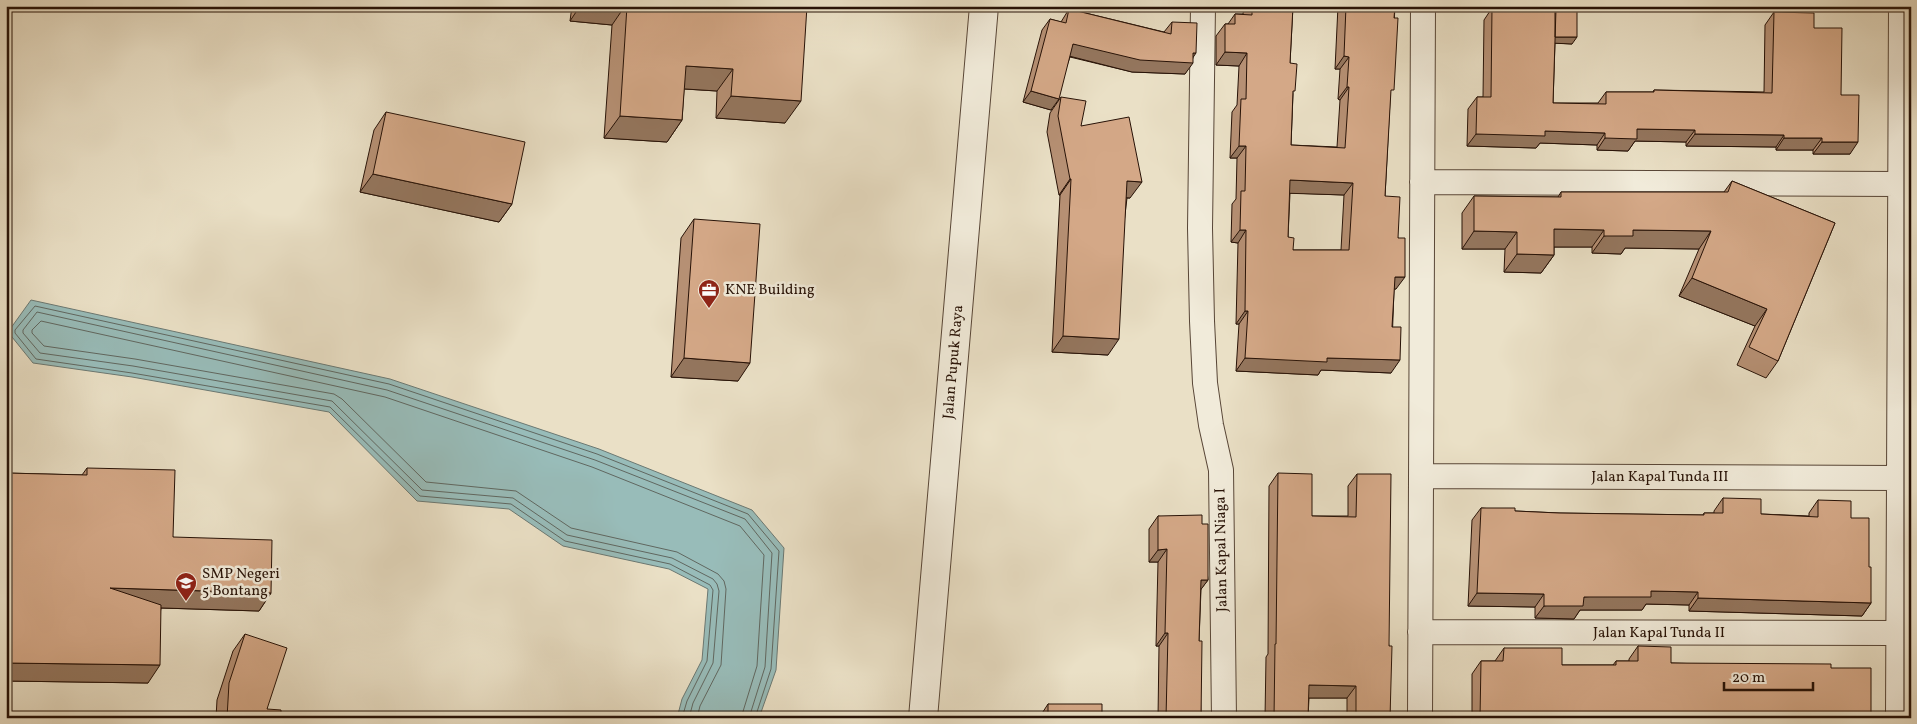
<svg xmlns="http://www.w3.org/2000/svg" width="1917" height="724" viewBox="0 0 1917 724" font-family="Vollkorn,serif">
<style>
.water{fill:#98bcb9;stroke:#6b7872}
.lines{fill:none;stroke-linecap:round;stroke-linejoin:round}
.shore{stroke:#606760;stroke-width:1}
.minor-casing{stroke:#584637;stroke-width:26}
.tertiary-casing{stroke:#584637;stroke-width:30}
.minor{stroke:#f1ebda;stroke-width:24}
.tertiary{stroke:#f1ebda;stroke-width:28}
.wall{fill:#b69074;stroke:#271207;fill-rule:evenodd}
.shaded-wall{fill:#94765e;stroke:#271207}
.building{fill:#d4a887;stroke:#271207;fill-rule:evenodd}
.labels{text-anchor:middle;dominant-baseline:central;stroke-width:5;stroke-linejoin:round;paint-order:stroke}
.poi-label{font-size:15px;fill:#271207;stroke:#f1ebda;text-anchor:start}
.street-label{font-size:15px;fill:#271207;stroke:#f1ebda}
</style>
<rect width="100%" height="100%" fill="#eae0c6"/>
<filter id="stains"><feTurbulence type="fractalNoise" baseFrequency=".004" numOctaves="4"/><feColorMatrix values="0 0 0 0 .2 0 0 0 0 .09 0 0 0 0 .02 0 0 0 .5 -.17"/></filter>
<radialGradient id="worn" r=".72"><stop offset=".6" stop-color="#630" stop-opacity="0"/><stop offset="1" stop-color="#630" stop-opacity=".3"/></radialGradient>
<!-- water -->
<path class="water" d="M31 300 390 379 599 449 752 510 784 548 776 670 759 718H677L682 699 702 660 708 589 669 569 563 546 509 509 417 501 329 412 132 377 33 363 8 332Z"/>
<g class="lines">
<!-- shore -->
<path class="shore" d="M682 718 687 701 707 661 713 590 710 585 670 564 565 541 511 504 420 496 330 407 132 373 36 359 15 333V330L35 306 389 384 597 454 748 514 779 551 771 669 755 718
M689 718 693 703 713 663 719 591 717 584 713 579 672 558 567 535 513 498 422 490 332 401 133 366 40 353 23 333V330L37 312 387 390 595 460 745 519 772 553 765 667 749 718
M697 718 700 706 721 665 726 589 724 581 718 574 677 552 571 528 516 491 426 482 342 399 334 394 135 359 44 346 32 333V330L41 321 385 397 592 467 740 526 764 555 757 666 741 718"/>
<!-- minor casing -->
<g class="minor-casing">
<path id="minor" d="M1203 6 1200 228 1202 321 1205 383 1211 425 1221 470 1224 718
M1422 182 1900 184
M1421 476 1899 478
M1420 632 1898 633
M1420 718 1423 6
M1898 718 1901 6"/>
</g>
<!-- tertiary casing -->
<g class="tertiary-casing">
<path id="tertiary" d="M923 718 984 6"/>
</g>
<!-- minor -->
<use href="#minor" class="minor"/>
<!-- tertiary -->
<use href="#tertiary" class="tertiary"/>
</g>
<!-- wall -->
<path class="wall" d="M572 6H807L785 123 716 118 717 91 684 89 682 120 667 142 604 138 612 25 570 21Z
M1244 6H1293L1290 63 1293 94 1291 145 1337 147 1340 100 1338 99 1340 69H1335L1338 6H1395L1385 196 1398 238 1396 289H1394L1391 373 1321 370 1318 375 1236 371 1239 324H1236L1238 243 1231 242 1232 204 1236 199 1237 158H1230L1232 112 1237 105 1239 66 1216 65V36L1225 24H1228L1235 14H1243ZM1290 193 1344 195 1341 250H1293L1288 237Z
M1492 8 1554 9 1555 8 1572 44 1555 43 1553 103H1598L1606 92H1653L1654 90 1764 92 1765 25 1774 12 1814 28 1841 95 1850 154H1813V150H1776V147L1686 146V142L1635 141 1628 151 1597 150V145L1540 143 1536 148 1467 146 1468 109 1477 97H1483L1484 20Z
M1069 9 1164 32 1172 22 1193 58 1185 74 1132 72 1070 57 1051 110 1023 102 1042 30 1050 19 1061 22Z
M1061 97 1130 198H1127L1108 355 1052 352 1060 195H1059L1047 132 1050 113Z
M386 112 512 204 499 222 360 192 374 130Z
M1732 181 1835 223 1778 361 1766 378 1737 365 1755 326 1679 296 1699 249 1625 248 1621 254 1592 253V247H1554V255L1541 273 1504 272 1505 249H1462V213L1474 196 1558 197 1561 192H1724Z
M694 219 738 381 671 377 681 238Z
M87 468 173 537 271 593 259 611 161 608 148 683 6 681V473L82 475Z
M1278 473 1312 516H1348V486L1357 474 1389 646 1390 718H1347V698H1309L1308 718H1265L1266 657 1268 654 1269 486Z
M1723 498 1761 514 1809 516V513L1818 500 1851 518 1871 603 1862 616 1689 611V605L1646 604 1642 610H1580L1574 619 1535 618V607L1468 606 1472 520 1481 508 1515 511 1559 513 1703 515 1704 513H1714V511Z
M1158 516 1202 524 1208 580 1201 589 1199 641 1201 718H1158L1159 646H1156L1158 562H1149V529Z
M245 634 267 709 281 718H216L217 700 233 651Z
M1638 646 1671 663 1831 668 1871 718H1472V674L1481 661H1495L1504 648 1562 665H1613L1616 661H1629V659Z
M1048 704 1102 718H1039Z"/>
<!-- shaded-wall -->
<path class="shaded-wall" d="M580 6H625L612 25 570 21Z
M1555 37H1577L1572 44 1550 43Z
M1073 44 1193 53H1196L1190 62 1193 63 1185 74 1132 72 1065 55Z
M1225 52 1247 53 1239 66 1216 65Z
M1344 56 1349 57 1340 69H1335Z
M686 66 733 69 717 91 670 88Z
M1347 87H1349L1340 100 1338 99Z
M1031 91 1059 99 1051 110 1023 102Z
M731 96 801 101 785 123 716 118Z
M620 116 682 120 667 142 604 138Z
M1637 129 1695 130 1686 142 1635 141 1628 151 1597 150 1605 138Z
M1545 131 1605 133 1597 145 1540 143 1536 148 1467 146 1476 134Z
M1695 134 1784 135 1776 147 1686 146Z
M1784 138H1822L1813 150H1776Z
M1822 142H1858L1850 154H1813Z
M1239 146H1246L1237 158H1230Z
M373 174 512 204 499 222 360 192Z
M1070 179H1071L1060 195H1059Z
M1290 180 1353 183 1344 195 1281 193Z
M1127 181 1142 182 1130 198 1116 197Z
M1554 229 1604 230 1592 247H1542Z
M1240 230H1246L1238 243 1231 242Z
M1633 230 1711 231 1699 249 1625 248 1621 254 1592 253 1604 236Z
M1474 231 1517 232 1505 249H1462Z
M1517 254 1554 255 1541 273 1504 272Z
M1395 277H1405L1396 289H1386Z
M1692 278 1767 309 1755 326 1679 296Z
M1245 311H1248L1239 324H1236Z
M1063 336 1119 339 1108 355 1052 352Z
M684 358 750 363 738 381 671 377Z
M1245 358H1327L1400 360 1391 373 1321 370 1318 375 1236 371Z
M1167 549 1158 562H1149L1158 550Z
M1201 580H1208L1199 592Z
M110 588 271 593 259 611 98 606Z
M1651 591 1698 592 1689 605 1646 604 1642 610H1580L1574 619 1535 618 1544 606 1584 597Z
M1477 593 1544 594 1535 607 1468 606Z
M1698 598 1871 603 1862 616 1689 611Z
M1165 633H1168L1159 646H1156Z
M6 663 160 665 148 683 6 681Z
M1309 685 1356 686 1347 698H1300Z"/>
<!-- building -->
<path class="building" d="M627 6H807L801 101 731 96 733 69 686 66 682 120 620 116Z
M1252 6H1293L1290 63 1297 64 1295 91H1293L1291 145 1345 148 1349 87H1347L1349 57 1344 56 1346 6H1395L1394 18H1398L1394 90H1391L1385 196 1400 197 1398 238H1405V277H1395L1392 327H1401L1400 360 1327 358V362L1245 358 1248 311H1245L1246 230H1240L1241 191H1245L1246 146H1239L1241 99H1246L1247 53 1225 52V24H1235V14L1252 15ZM1290 180 1353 183 1349 250H1293L1294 238 1288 237Z
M1492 8 1556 9 1553 103 1606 104V92H1654V90L1772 93 1774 12 1814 13V28H1842L1841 95H1859L1858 142H1822V138H1784V135L1695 134V130L1637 129V139L1605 138V133L1545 131V136L1476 134 1477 97H1491Z
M1555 8H1577V37H1555Z
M1069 9 1171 34 1172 22 1197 23 1196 53H1193V63L1140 60 1073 44 1059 99 1031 91 1050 19 1066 23Z
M1061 97 1086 101 1081 126 1129 117 1142 182 1127 181 1119 339 1063 336 1071 179H1070L1058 116Z
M386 112 525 142 512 204 373 174Z
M1732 181 1835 223 1778 361 1749 347 1767 309 1692 278 1711 231 1633 230V236H1604V230L1554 229V255L1517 254V232L1474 231V196L1561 197V192H1728Z
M694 219 760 224 750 363 684 358Z
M87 468 175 470 173 537 272 540 271 593 110 588 161 605 160 665 6 663V473L87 475Z
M1278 473 1312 474V516L1356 517 1357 474H1391L1389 646H1392L1390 718H1356V686L1309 685 1308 718H1274L1275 644H1276Z
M1723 498 1761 499V514L1818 517V500L1851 501V518H1869V567H1871V603L1698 598V592L1651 591V597H1584L1583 606H1544V594L1477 593 1481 508H1515V511L1559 513 1704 515V513H1723Z
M1202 515V524H1208V580H1201L1199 641H1202L1201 718H1166L1168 633H1165L1167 549 1158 550V516Z
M245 634 287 648 267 709 281 710V718H227L229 683Z
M1638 646 1671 647V663L1831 664V668H1871V718H1480L1481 661H1503L1504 648H1562V665H1616V661H1638Z
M1048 704H1102V718H1048Z"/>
<!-- icons -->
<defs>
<g id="office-pin" transform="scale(1.125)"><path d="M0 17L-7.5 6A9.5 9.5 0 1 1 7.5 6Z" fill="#8f2418" stroke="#f1ebda"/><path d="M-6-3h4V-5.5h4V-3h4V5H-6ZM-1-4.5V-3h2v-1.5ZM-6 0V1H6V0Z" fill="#fff"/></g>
<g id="school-pin" transform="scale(1.125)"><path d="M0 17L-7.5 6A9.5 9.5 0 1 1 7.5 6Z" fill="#8f2418" stroke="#f1ebda"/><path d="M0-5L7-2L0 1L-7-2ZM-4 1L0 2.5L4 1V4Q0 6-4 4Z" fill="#fff"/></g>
</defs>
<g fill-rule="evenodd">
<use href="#office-pin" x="709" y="290"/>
<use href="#school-pin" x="186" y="583"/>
</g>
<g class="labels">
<!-- poi labels -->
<g class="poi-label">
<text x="725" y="290">KNE Building</text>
<text x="202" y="574">SMP Negeri<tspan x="202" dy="17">5 Bontang</tspan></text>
</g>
<!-- street labels -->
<g class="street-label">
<text transform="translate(954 362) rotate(-85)">Jalan Pupuk Raya</text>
<text x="1660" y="477">Jalan Kapal Tunda III</text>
<text transform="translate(1222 550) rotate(-91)">Jalan Kapal Niaga I</text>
<text x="1659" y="633">Jalan Kapal Tunda II</text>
</g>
</g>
<!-- margin -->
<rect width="1917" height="724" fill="none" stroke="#eae0c6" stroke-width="25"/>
<rect x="8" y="8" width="1902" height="709" fill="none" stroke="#271207" stroke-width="2.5"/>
<rect x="12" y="12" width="1892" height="699" fill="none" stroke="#271207"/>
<!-- scale -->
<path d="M1724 682v8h89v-8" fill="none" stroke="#271207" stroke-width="2.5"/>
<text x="1732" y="682" font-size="15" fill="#271207" stroke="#f1ebda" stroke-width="4" paint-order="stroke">20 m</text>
<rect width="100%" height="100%" filter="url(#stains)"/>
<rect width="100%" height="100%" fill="url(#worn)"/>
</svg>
